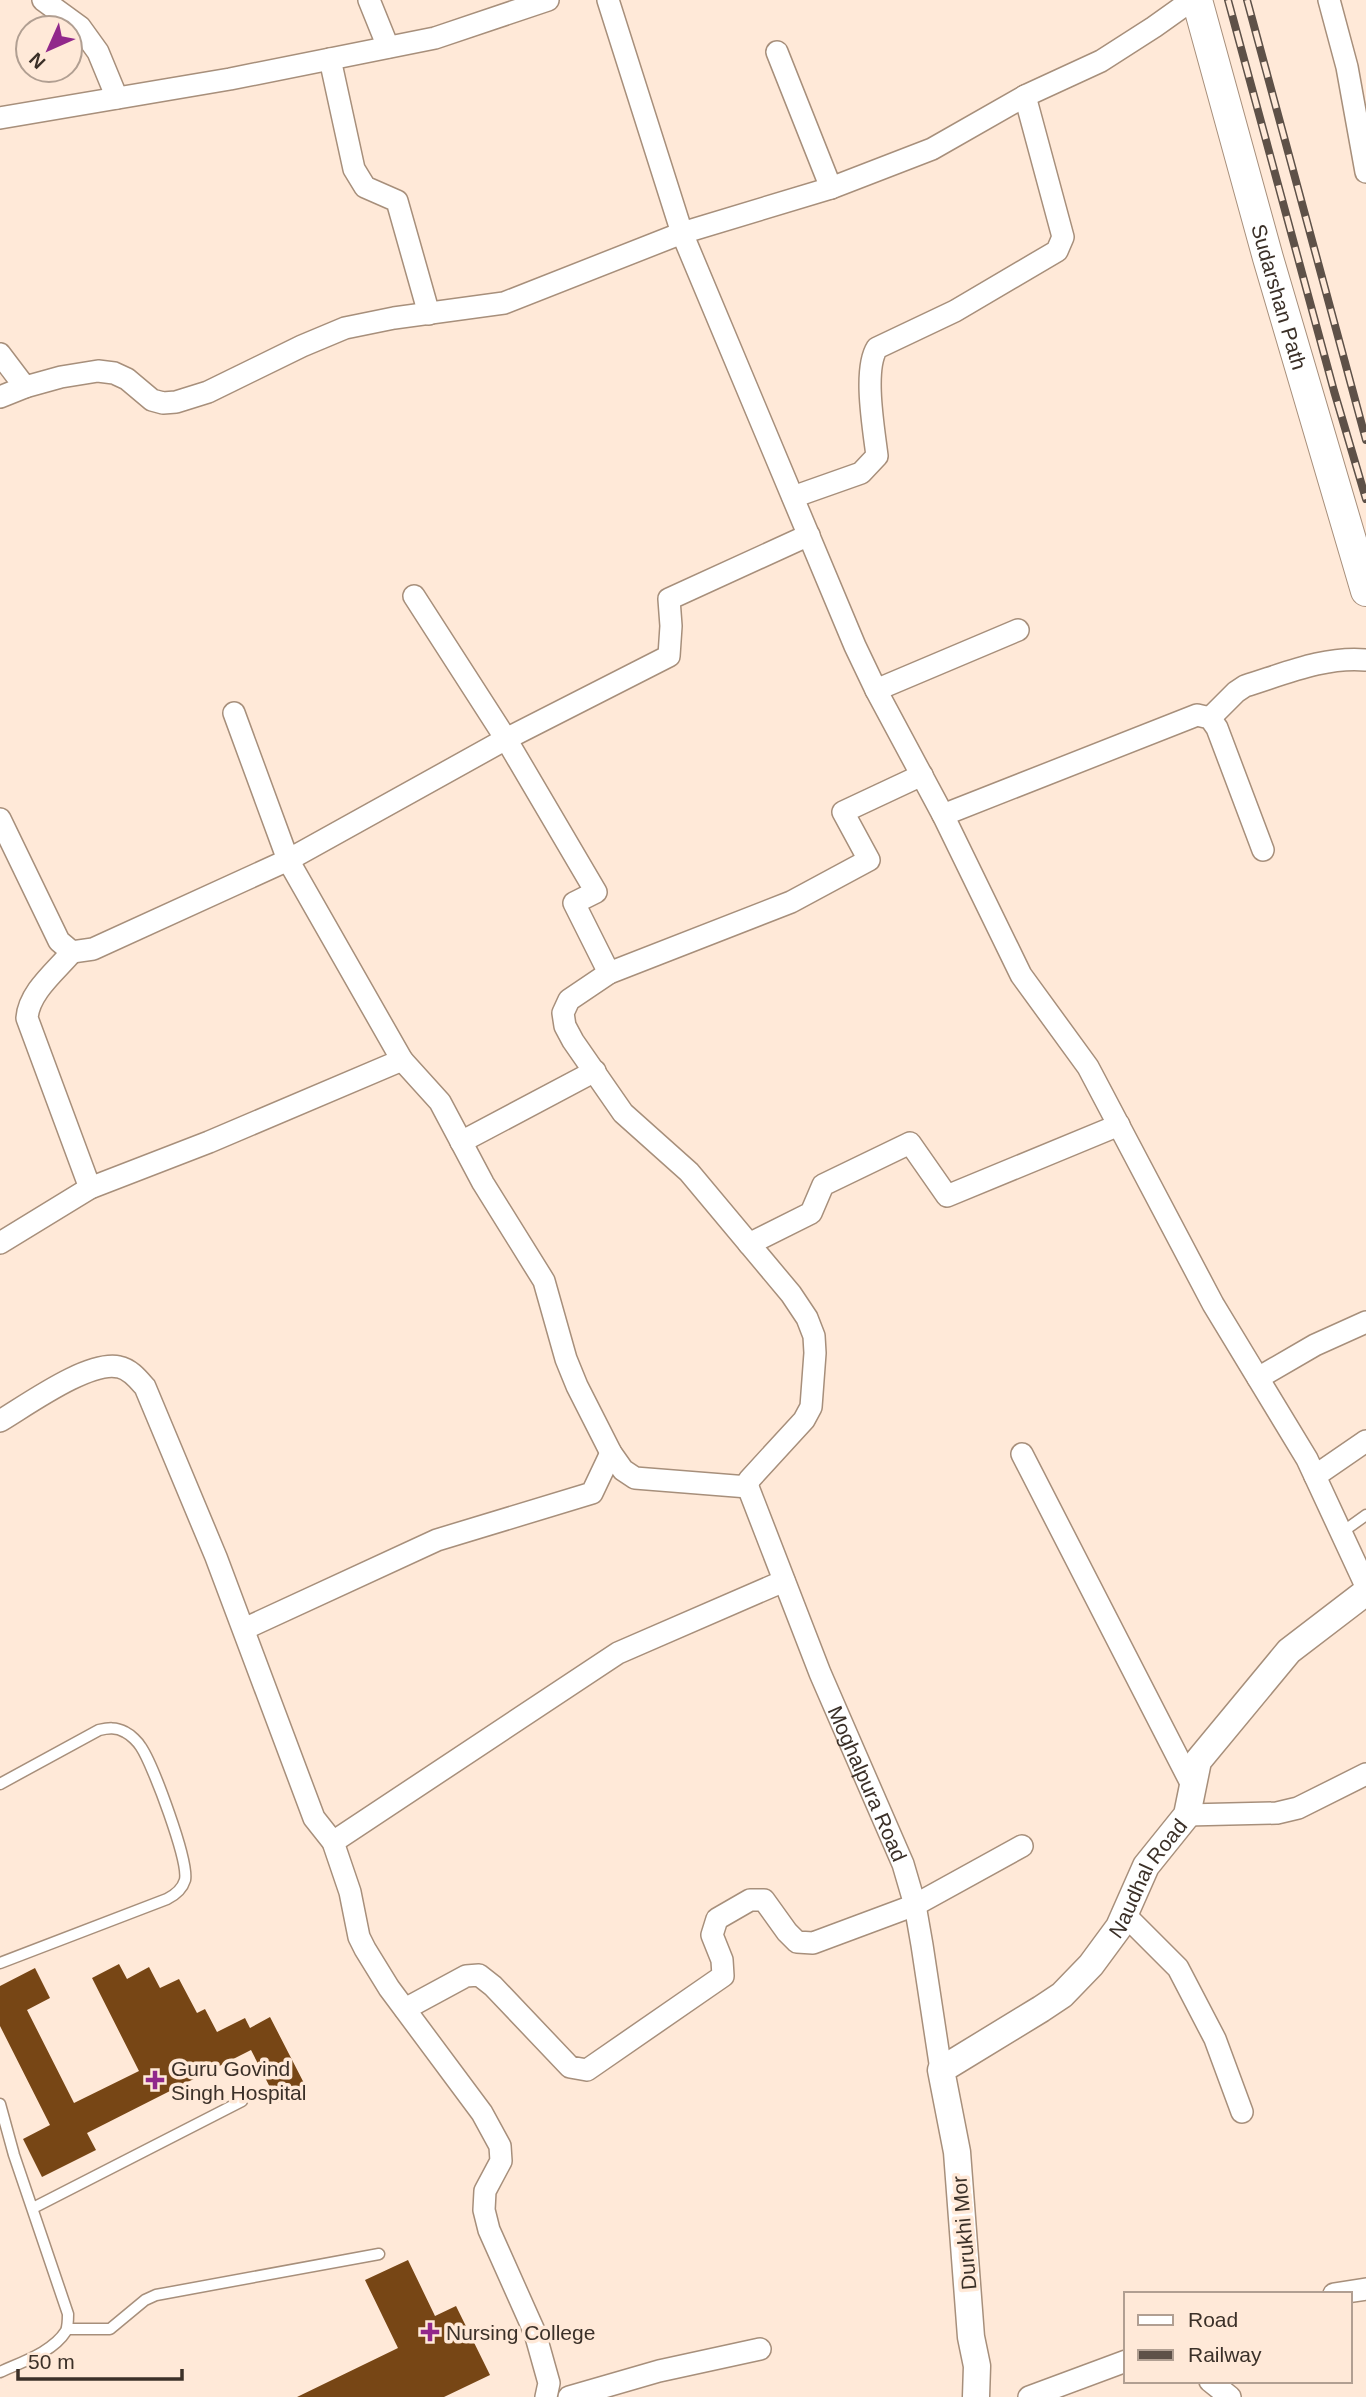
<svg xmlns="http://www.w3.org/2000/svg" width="1366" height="2397" viewBox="0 0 1366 2397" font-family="Helvetica,sans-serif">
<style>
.building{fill:#774615}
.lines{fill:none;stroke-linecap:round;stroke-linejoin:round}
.service-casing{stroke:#a78f7b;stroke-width:13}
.minor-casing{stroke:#a78f7b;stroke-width:24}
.tertiary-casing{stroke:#a78f7b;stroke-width:29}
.secondary-casing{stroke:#a78f7b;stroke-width:32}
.service{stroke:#fff;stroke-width:10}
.minor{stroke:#fff;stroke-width:21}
.tertiary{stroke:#fff;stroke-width:26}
.secondary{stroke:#fff;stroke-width:30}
.rail-casing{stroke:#5e5148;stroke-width:8}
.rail{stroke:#ffe9d8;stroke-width:5;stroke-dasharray:16;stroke-linecap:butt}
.poi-dot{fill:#91288b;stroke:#ffe9d8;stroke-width:2.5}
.labels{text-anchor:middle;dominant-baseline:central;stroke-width:7;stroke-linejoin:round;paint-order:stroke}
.street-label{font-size:21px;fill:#3b3028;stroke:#ffe9d8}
.poi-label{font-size:21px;fill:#3b3028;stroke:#ffe9d8;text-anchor:start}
</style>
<rect width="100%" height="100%" fill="#ffe9d8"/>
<!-- building -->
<path class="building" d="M119 1964 127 1979 149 1967 160 1988 179 1979 197 2013 205 2009 217 2032 245 2018 250 2028 270 2017 307 2089 278 2103 251 2050 87 2133 96 2150 42 2177 23 2139 50 2125 0 2026V1986L35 1968 50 1998 27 2010 74 2103 139 2071 92 1978Z
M408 2260 435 2316 456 2306 490 2375 444 2397H297L398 2348 365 2280Z"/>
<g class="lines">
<!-- service casing -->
<g class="service-casing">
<path id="service" d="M1341 1533 1366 1515
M0 1784 99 1730C108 1728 116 1727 125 1732 131 1735 138 1742 141 1747 153 1765 189 1861 185 1880 182 1890 175 1895 167 1899L0 1963
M0 2104 14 2155 68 2314C68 2320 68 2326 66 2331 53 2352 22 2362 0 2372
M33 2208 242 2101
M67 2329H110L145 2300 156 2295 379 2254"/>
</g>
<!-- minor casing -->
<g class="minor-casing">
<g id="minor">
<path d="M43 0 80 27 98 52 117 98"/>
<path d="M369 0 388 47"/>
<path d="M608 0 682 233 855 646 876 690 943 815 1021 975 1088 1067 1213 1304 1307 1459 1366 1586"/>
<path d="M1329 0 1347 67 1366 172"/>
<path d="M777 52 831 188"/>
<path d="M330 59 354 169 365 187 397 201 429 314"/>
<path d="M0 118 230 79 435 38 548 0"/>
<path d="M0 354 25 387 61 377 98 371 114 373 127 379 152 400 163 403 176 402 208 392 302 346 345 328 394 318 504 303 682 233 831 188 932 149 1025 96 1101 61 1154 27 1192 0"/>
<path d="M0 397 25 387"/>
<path d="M793 497 861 473 877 456C874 430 863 370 877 348L955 311 1057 251 1063 237 1025 96"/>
<path d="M414 596 506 739 596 892 574 903 609 973"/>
<path d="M876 690 1018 630"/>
<path d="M234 713 288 860 506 739 669 656 671 626 669 599 809 535"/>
<path d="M1210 718 1236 692 1245 686C1284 674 1325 656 1366 660"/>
<path id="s1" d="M922 775 843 812 869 860 791 902 609 973 569 1000 563 1013 565 1026 573 1041 623 1113 689 1172 791 1294 807 1318 814 1336 815 1353 811 1407 804 1420 749 1480 748 1487 820 1673 903 1864 915 1905 922 1945 941 2070"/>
<path d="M943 815 1197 715 1210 718 1217 728 1263 850"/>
<path d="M0 819 59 941 72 952 93 949 288 860 402 1060 209 1142 90 1188 0 1243"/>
<path d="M72 952C56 971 29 992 27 1018L90 1188"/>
<path d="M402 1060 440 1102 483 1183 544 1281 566 1359 577 1386 611 1453 623 1470 635 1478 748 1487"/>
<path d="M461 1142 595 1071"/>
<path d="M749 1244 811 1213 823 1185 910 1143 947 1196 1119 1125"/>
<path d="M1258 1378 1315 1345 1366 1322"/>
<path d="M0 1421C27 1405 89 1360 119 1367 130 1369 138 1379 145 1387L216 1557 314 1818 333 1842 350 1892 359 1937 365 1949 389 1988 482 2113 500 2146 501 2161 485 2191 484 2210 489 2230 535 2333 549 2383 546 2397"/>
<path d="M1022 1454 1192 1785"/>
<path d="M1315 1476 1366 1441"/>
<path d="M244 1629 437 1540 592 1493 611 1453"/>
<path d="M1187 1815 1277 1813 1298 1808 1366 1774"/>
<path d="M333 1842 618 1653 784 1581"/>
<path d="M1123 1913 1178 1968 1215 2039 1242 2112"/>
<path d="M405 2009 466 1976 479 1975 493 1986 570 2067 587 2070 723 1976 722 1960 712 1935 717 1919 750 1900H764L787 1932 797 1942 813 1943 915 1905 1022 1846"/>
<path d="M1334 2294 1366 2289"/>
<path d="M1210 2381 1230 2397"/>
<path d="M569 2397 659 2371 760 2349"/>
<path d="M1029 2397 1126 2361"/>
</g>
</g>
<!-- tertiary casing -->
<g class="tertiary-casing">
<g id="tertiary">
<path id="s2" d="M976 2397 977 2366 971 2337 957 2152 941 2070 1041 2009 1062 1995 1091 1965 1119 1927 1146 1866 1187 1815 1198 1761 1289 1651 1366 1592"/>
</g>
</g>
<!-- secondary casing -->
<g class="secondary-casing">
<g id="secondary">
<path id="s3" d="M1197 0 1268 258 1366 591"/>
</g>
</g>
<!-- service -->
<use href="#service" class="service"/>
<!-- minor -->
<use href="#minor" class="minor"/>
<!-- tertiary -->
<use href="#tertiary" class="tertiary"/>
<!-- secondary -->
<use href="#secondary" class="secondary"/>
<!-- rail casing -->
<g class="rail-casing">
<path id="rail" d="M1228 0 1334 391 1366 499
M1247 0 1366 440"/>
</g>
<!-- rail -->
<use href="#rail" class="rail"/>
</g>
<!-- markers -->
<g class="poi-dot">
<path d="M151.5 2069.5h7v7h7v7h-7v7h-7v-7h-7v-7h7z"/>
<path d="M426.5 2321.5h7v7h7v7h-7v7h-7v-7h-7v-7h7z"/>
</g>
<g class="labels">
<!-- street labels -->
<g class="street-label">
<text stroke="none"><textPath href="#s3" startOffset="308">Sudarshan Path</textPath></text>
<text stroke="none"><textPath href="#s1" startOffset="1396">Moghalpura Road</textPath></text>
<text stroke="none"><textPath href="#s2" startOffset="618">Naudhal Road</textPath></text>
<text transform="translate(964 2233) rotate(-95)">Durukhi Mor</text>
</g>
<!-- poi labels -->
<g class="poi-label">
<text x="171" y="2068">Guru Govind<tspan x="171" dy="24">Singh Hospital</tspan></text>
<text x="446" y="2332">Nursing College</text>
</g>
</g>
<!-- legend -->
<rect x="1124" y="2292" width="228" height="91" fill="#ffe9d8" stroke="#b19f92" stroke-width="2"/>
<rect x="1138" y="2315" width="35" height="10" fill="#ffffff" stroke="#b19f92" stroke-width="2"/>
<text x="1188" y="2327" font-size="21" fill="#3b3028">Road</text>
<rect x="1138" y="2350" width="35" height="10" fill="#5e5148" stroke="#b19f92" stroke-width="2"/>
<text x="1188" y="2362" font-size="21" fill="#3b3028">Railway</text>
<!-- north arrow -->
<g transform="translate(49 49) rotate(225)"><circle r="33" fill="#ffe9d8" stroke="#b19f92" stroke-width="2"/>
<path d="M0-5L12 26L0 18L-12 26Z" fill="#91288b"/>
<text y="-10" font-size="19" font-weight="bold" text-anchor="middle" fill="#3b3028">N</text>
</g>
<!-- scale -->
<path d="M18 2369v10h164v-10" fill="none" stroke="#3b3028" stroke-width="3.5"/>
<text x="28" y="2369" font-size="21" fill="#3b3028" stroke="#ffe9d8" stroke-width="5" paint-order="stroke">50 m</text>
</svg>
